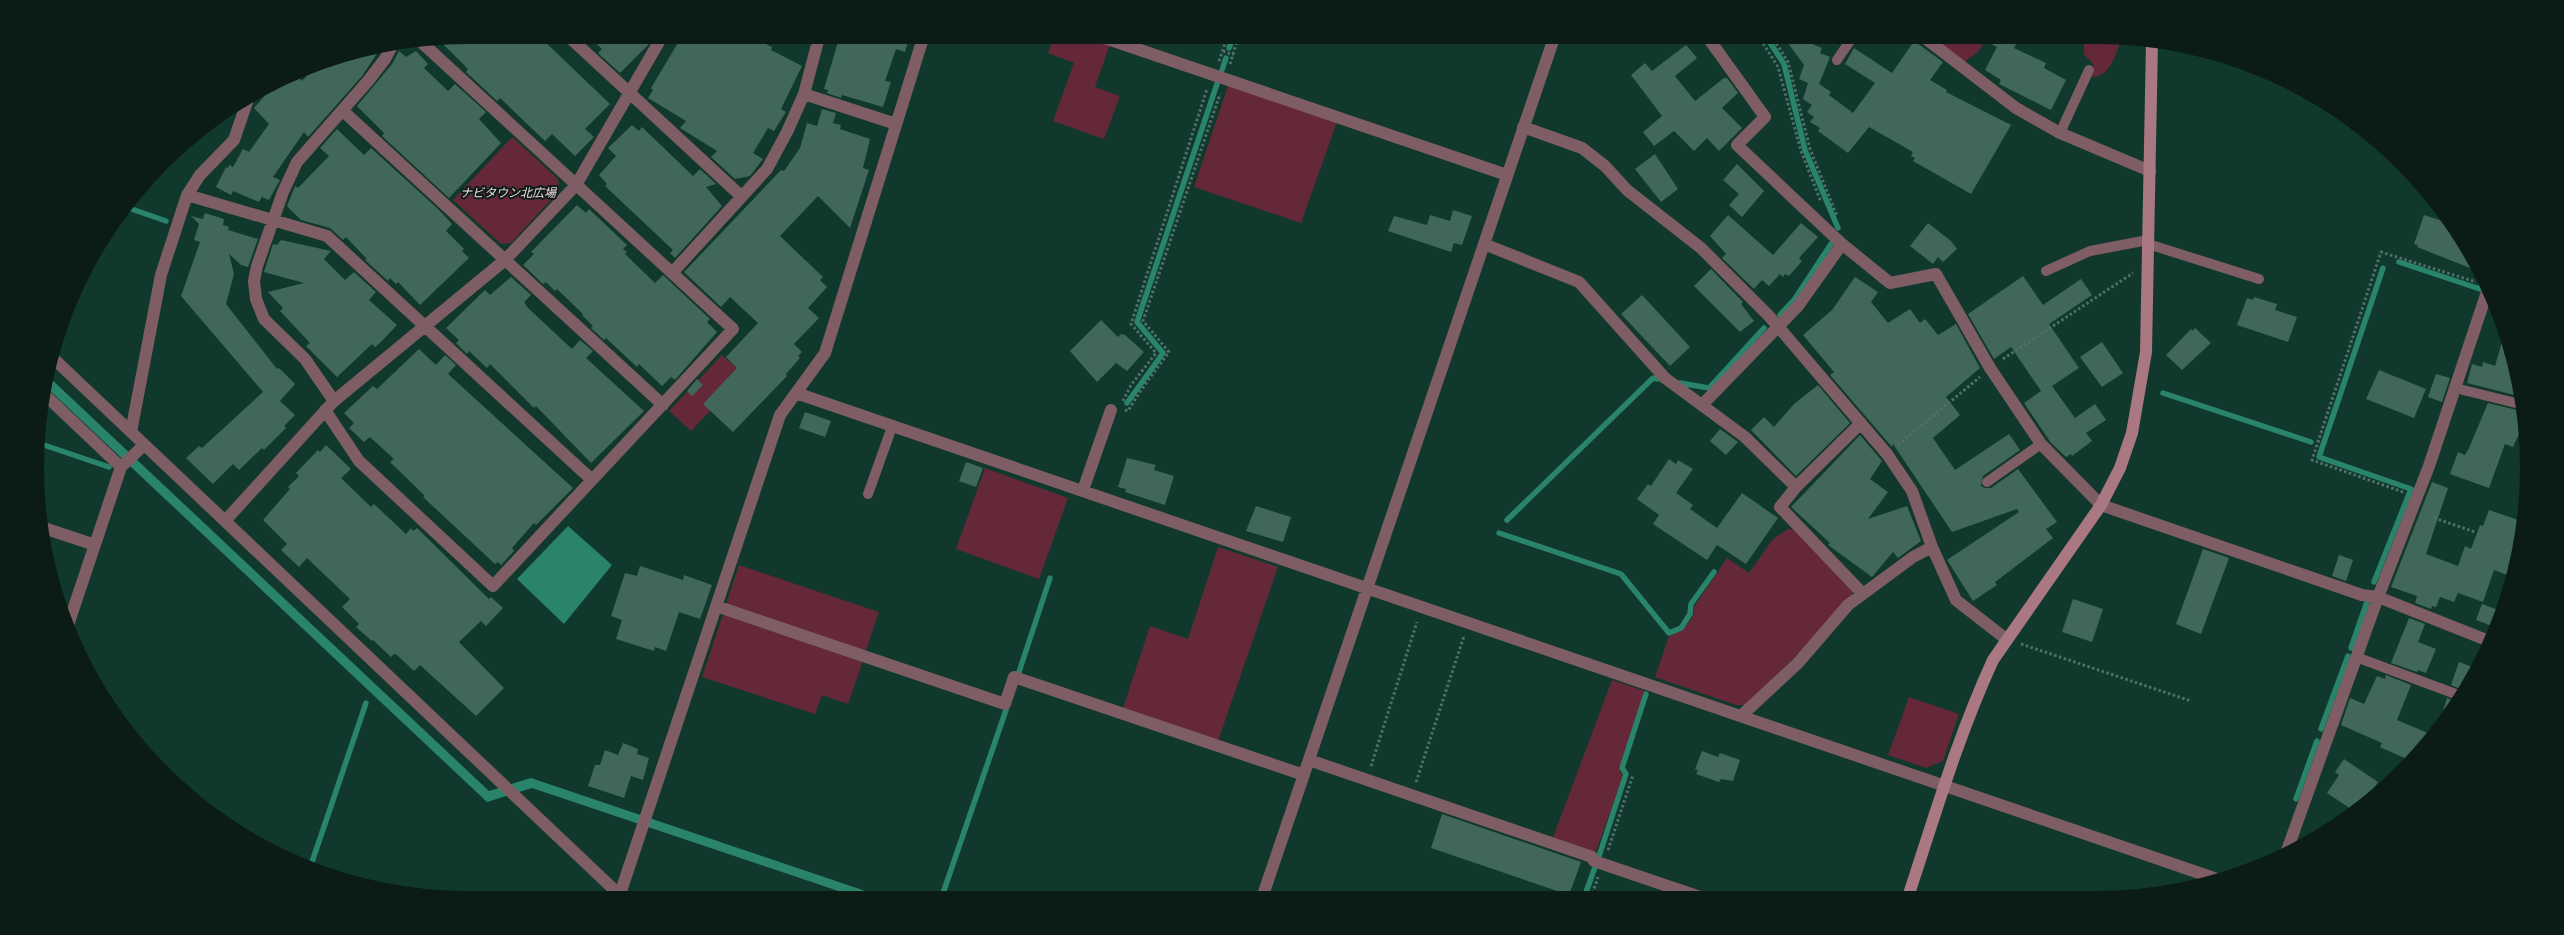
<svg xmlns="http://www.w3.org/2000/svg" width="2564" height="935" viewBox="0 0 2564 935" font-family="Bitter,'Noto Sans JP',serif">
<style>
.green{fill:#652839}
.water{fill:#29846b}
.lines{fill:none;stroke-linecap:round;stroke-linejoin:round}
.stream{stroke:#29846b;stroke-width:5.5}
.building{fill:#40675a}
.path{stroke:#4f7167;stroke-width:3;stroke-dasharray:2.5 2.5;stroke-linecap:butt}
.lane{stroke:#7e5e64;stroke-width:10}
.street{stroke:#7e5e64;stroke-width:12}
.secondary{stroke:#a97882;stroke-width:12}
.labels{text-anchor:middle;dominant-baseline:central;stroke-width:4;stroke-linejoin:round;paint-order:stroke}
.park-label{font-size:12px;font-style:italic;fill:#f3dde0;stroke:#0b1b16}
</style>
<rect width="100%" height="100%" fill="#10382c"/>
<!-- green -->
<path class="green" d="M1054 35H1084L1110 44 1095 87 1120 96 1104 139 1053 121 1074 63 1048 53Z
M1929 35H1988L1979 51 1964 62Z
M2084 35 2121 38C2117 53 2110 77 2092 77L2094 65 2084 54Z
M1229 83 1337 122 1301 223 1194 187Z
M512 137 558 179 559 191 511 243 501 244 453 200Z
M722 355 744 375 691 431 669 411Z
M985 468 1068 498 1039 579 956 549Z
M1788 529 1794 530 1853 590 1852 595 1792 660 1745 705H1736L1655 677 1669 636C1681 631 1695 622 1694 607L1727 558 1749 573 1773 539Z
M1218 547 1278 567 1218 741 1123 708 1150 626 1188 639Z
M739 565 879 612 865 653 729 607 727 601Z
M727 614 863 661 848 704 822 695 815 714 702 677 722 617Z
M1612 680 1645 691 1619 769 1623 777 1595 854 1552 840Z
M1909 697 1959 714 1943 761 1926 768 1888 755Z"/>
<!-- water -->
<path class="water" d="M49 377 489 791 531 778 889 899H862L532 788 487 802 46 387Z
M568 526 612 565 564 624 517 579Z"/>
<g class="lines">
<!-- stream -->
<path class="stream" d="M1765 35 1784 64 1805 150 1838 228
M1229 48 1234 35
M1222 70 1226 58
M123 206 166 221
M2399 262 2480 289 2483 278
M1780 315 1794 300 1831 244
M1680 383 1709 388 1764 328
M2163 393 2311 442
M1127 403 1163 353 1137 322 1218 81
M38 443 109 467
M1507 520 1653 378 1658 379
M1499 533 1621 574 1669 633 1681 628 1690 614 1691 604 1714 572
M2374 582 2411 489 2319 457 2383 268
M2351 648 2367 602
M1019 672 1050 578
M2321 729 2348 656
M2296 799 2317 741
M1599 856 1626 774 1622 768 1646 694
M311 865 366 703
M1584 898 1595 867
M941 899 1006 710"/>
</g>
<!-- building -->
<path class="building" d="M468 35H538L610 104 585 129 594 137 575 156 552 134 545 141 500 98 497 101 466 72 468 69 437 38Z
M588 35H654L648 45 620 73 598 53 602 49Z
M691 35H748L772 47 771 50 802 66 781 109 786 112 774 131 768 128 753 153 763 159 750 176 735 179 711 157 717 151 680 128 686 121 648 98 653 90 651 88 682 36 689 40Z
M840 35H901L909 38 905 52 896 49 885 81 891 82 883 107 842 95 841 98 827 93 828 90 824 89Z
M1782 35H1808L1814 45 1822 48 1820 53 1830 57 1819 84 1831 92 1829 95 1853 113 1875 83 1845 64 1854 48 1892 73 1914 41 1943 62 1930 80 1947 90 1946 92 2011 125 1971 194 1913 161 1915 158 1911 156 1913 152 1869 127 1848 153 1818 131 1820 128 1810 122 1814 117 1807 112 1812 105 1803 99 1808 83 1799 79 1804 65Z
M1975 35H2021L2014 48 2046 63 2044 68 2066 80 2051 110 1999 84 2001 80 1985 70 1997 47Z
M384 43 362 76 308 137 304 132 273 177 280 180 269 200 262 197 259 202 233 191 231 195 216 187 226 167 228 168 229 165 233 167 243 149 249 152 269 124 254 108 268 92 266 90 294 73 302 81 319 63Z
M1686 45 1697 58 1675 76 1695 101 1724 78H1727L1738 93 1722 108 1742 128 1719 151 1707 138 1694 151 1674 131 1654 146 1643 132 1662 116 1631 75 1645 63 1652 71Z
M399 51 406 57 416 51 428 64 424 68 448 91 455 84 486 112 479 119 501 143 449 198 382 136 384 133 357 106 392 64Z
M822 109 836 113 833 123 841 125 840 129 870 139 863 168 869 170 850 228 818 196 780 236 823 277 820 280 827 287 808 308 819 318 794 344 802 352 798 356 800 358 786 374 787 376 733 432 703 404 737 368 726 357 758 323 730 297 721 307 684 272 781 170 784 171 800 148 807 123 817 126Z
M632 125 639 131 642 127 693 176 700 169 716 184 706 187 722 206 675 258 670 253 673 250 605 186 607 184 599 175 616 156 608 148Z
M337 129 364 155 371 148 438 209 452 224 446 231 464 249 462 251 469 258 420 305 398 282 396 284 390 278 388 281 365 260 367 259 346 237 343 240 330 228 301 220 287 206 295 186 298 188 329 156 320 148Z
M1655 154 1678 189 1661 202 1635 169Z
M1737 164 1764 191 1742 217 1729 205 1739 194 1723 180Z
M577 205 586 213 589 209 627 245 623 249 627 252 625 254 655 283 663 275 710 319 707 322 717 332 675 380 671 377 662 386 639 364 637 367 606 338 604 340 591 328 593 326 582 315 583 314 557 289 555 291 546 282 543 284 523 265 534 254 531 252Z
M1453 210 1472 216 1462 245 1454 243 1451 252 1388 231 1394 216 1427 225 1430 215 1450 221Z
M205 213 224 219 223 225 229 227 228 230 258 239 248 267 241 265 229 254 234 274 226 304 277 369 279 368 295 384 280 401 295 415 284 426 286 428 264 450 262 448 239 470 233 464 213 484 186 458 199 446 202 448 263 392 181 296 200 242 194 240 199 224 191 216 203 219Z
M1728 215 1773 255 1801 223 1818 237 1799 258 1802 261 1789 276 1785 274 1783 277 1780 274 1769 286 1762 280 1754 289 1722 258 1726 254 1710 236Z
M2424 215 2452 224 2474 258 2470 268 2417 247 2418 245 2414 244Z
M1928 223 1951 241 1957 249 1943 262 1938 257 1933 264 1910 246Z
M281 240 331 251 324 259 345 280 354 272 376 292 369 300 397 325 381 342 375 347 372 344 337 377 306 346 310 343 280 311 283 308 268 292 304 283 264 272 273 244 277 245Z
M1711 269 1743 302 1741 304 1754 321 1740 332 1694 286Z
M2023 276 2043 305 2081 279 2092 295 2049 324 2079 368 2052 386 2075 418 2095 404 2106 420 2086 433 2092 441 2072 456 2071 454 2066 457 2051 443 2024 403 2041 391 2011 347 1994 359 1968 314Z
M511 277 531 295 524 302 528 308 572 349 580 340 593 351 586 358 644 411 591 463 536 406 534 408 490 364 487 368 469 351 467 354 456 343 459 340 446 328 485 290 490 295Z
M1855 277 1878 292 1871 302 1888 323 1910 309 1920 323 1925 319 1938 335 1956 324 1980 368 1946 397 1960 415 1933 438 1955 470 2009 434 2020 450 1983 476 1981 486 1985 488H1991L2018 469 2057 522 2046 529 2053 538 1995 582 1997 585 1973 601 1947 560 2019 512 2017 509 1952 532 1893 444 1892 447 1830 375 1834 372 1803 335 1832 310Z
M1642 295 1690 347 1670 366 1621 314Z
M2254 297 2277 304 2275 310 2297 317 2288 342 2237 325 2247 298 2253 300Z
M1101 320 1118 337 1121 334 1125 335 1144 352 1127 371 1116 363 1097 382 1070 351Z
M2195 328 2211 343 2182 370 2166 355 2191 329 2193 331Z
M2506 328 2514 364 2522 397 2467 383 2472 364 2482 367 2483 362 2495 366Z
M2102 342 2123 373 2102 387 2080 357Z
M419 349 436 365 445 355 456 365 448 374 573 488 536 525 534 523 512 548 514 551 501 565 498 562 495 564 423 497 425 496 390 462 394 459 370 437 364 442 349 428 354 423 344 413 373 386 377 389Z
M2379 370 2426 389 2414 418 2366 399Z
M2436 374 2450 378 2442 402 2428 397Z
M697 379 703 385 692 396 687 391Z
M1818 385 1850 423 1796 476 1751 430 1764 417 1774 427 1794 404Z
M2488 403 2525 412 2526 419 2513 447 2505 444 2489 488 2450 474 2458 452 2465 455 2469 448Z
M805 412 831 421 825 437 799 428Z
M1720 429 1738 442 1726 455 1710 441Z
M1860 435 1882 461 1870 479 1888 492 1868 519 1907 506 1921 541 1898 558 1893 552 1872 577 1828 545 1830 543 1791 507Z
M326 445 351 469 341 478 371 507 374 504 406 534 411 528 413 531 417 528 489 599 491 597 503 608 486 626 481 621 459 642 504 688 476 716 420 665 414 671 397 655 394 654 391 657 373 640 372 641 356 627 359 624 342 607 350 599 307 558 299 567 281 550 287 544 263 520 290 489 288 487 299 476 296 473 318 450 320 452Z
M1127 458 1156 465 1154 470 1174 476 1165 505 1125 492 1126 489 1118 487Z
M1669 459 1676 464 1678 460 1693 469 1676 493 1693 505 1690 509 1717 528 1742 493 1778 518 1746 564 1717 545 1707 560 1653 524 1659 515 1637 499 1648 484 1651 486Z
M966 462 983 468 976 487 959 481Z
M2432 482 2448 488 2426 554 2458 566 2465 546 2471 549 2480 525 2483 526 2489 510 2524 522 2515 578 2494 570 2483 602 2458 593 2454 602 2440 597 2436 607 2432 606 2431 609 2415 603 2417 596 2391 587Z
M1256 506 1291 517 1283 542 1246 531Z
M2203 549 2229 558 2201 634 2176 624Z
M2339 555 2353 560 2346 581 2332 576Z
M640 566 683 580 684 575 712 585 700 619 679 612 666 651 655 647 654 651 616 639 622 620 611 616 625 573 637 576Z
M2073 599 2103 609 2092 642 2062 632Z
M2482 604 2501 611 2495 627 2476 620Z
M2409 618 2425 624 2418 642 2436 649 2426 673 2418 670 2417 672 2391 663Z
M2459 662 2477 669 2465 691 2451 685Z
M2386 675 2411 685 2397 720 2430 734 2409 760 2380 747 2382 743 2341 725 2350 698 2364 704 2377 676 2385 679Z
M2447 698 2456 702 2440 721Z
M623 743 638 749 637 754 649 758 643 780 631 776 624 798 588 786 595 765H600L605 750 618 755Z
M1702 751 1718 757 1720 753 1740 760 1733 781 1721 779 1719 782 1696 774 1698 770 1695 769Z
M2344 759 2378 782 2365 804 2354 811 2327 793 2339 775 2335 772Z
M1442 814 1581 862 1569 895 1431 848Z"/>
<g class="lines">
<!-- path -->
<path class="path" d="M1758 35 1778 67 1801 151 1821 202
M1771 35 1788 62 1810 149 1837 216
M1223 51 1233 55
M1219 61 1228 35
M1230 64 1239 35
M2003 359 2133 273
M1123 401 1131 385 1156 353 1131 324 1207 89
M1125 410 1128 411 1141 390 1169 352 1143 321 1220 94
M1898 445 1980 377
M2403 492 2312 460 2381 252 2476 282
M2434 518 2475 532
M2021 644 2191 701
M1371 766 1417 622
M1416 782 1464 636
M1608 850 1633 775
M1591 898 1598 877"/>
<!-- lane -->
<path class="lane" d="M1837 60 1854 35
M2060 133 2089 70
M2148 244 2259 279
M2046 271 2090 251 2148 240
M2455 388 2524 405
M1987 482 2041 444
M868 494 892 427
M2356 657 2461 696
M1264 894 1277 898"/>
<!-- street -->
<path class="street" d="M567 35 741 196
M1096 35 1507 175
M1706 35 1765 117 1737 145 1842 244 1890 283 1936 274 1990 368 2041 444 2101 505 2362 595 2378 597 2489 641
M1921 35 2016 108 2060 133 2150 171
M804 94 896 124
M343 111 663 405
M1523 127 1582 148 1605 166 1627 190 1701 248 1769 316 1887 454 1912 491 1932 547 1956 600 2006 639
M187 195 327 236 592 480
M1484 244 1579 282 1665 378 1745 437 1796 487
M672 273 767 169 787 132 804 94 818 41 805 35
M54 359 625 900
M796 393 2214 878
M44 394 121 467
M334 401 305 359 264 319 256 299 254 281 257 266 283 192 297 162 368 81 385 59 394 42
M1702 405 1798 306 1842 244
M325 410 359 461 493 586 733 329 419 40
M1861 423 1796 487 1780 507 1863 594
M131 432 161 275 187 195 200 175 234 140 247 102
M1083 490 1111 410
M225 521 334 401 505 260 576 185 663 35
M41 527 95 545
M716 606 1005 704 1014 677 1304 775
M69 622 121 467 144 445
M1741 716 1798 663 1848 605 1913 557 1932 547
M1309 760 1592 857 1594 861 1700 897
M2285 856 2378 597 2429 466 2488 289
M1262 898 1555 35
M618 900 780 415 825 353 924 35"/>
<!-- secondary -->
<path class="secondary" d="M1908 897C1934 818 1958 736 1993 660L2101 505 2120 468 2132 433 2146 352 2152 42"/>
</g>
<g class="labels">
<!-- park labels -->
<g class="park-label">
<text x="508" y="193">ナビタウン北広場</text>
</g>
</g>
<!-- crop -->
<path d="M0 0H2564V935H0ZM467 44H2097A423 423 0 0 1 2520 467V468A423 423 0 0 1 2097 891H467A423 423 0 0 1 44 468V467A423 423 0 0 1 467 44Z" fill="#0b1b16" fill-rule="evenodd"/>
</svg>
